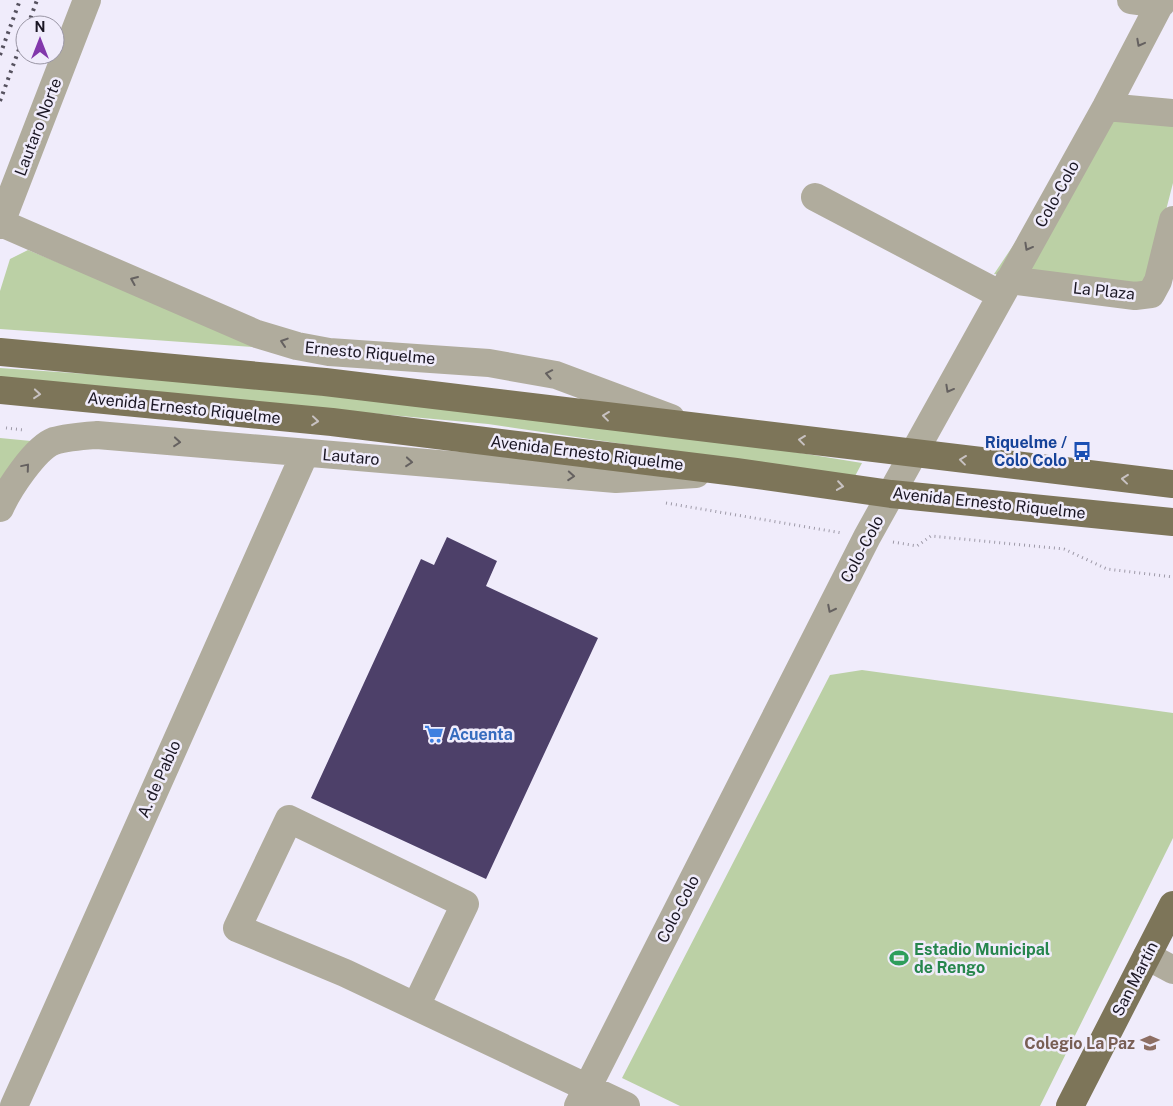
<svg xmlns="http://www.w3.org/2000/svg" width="1173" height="1106" viewBox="0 0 1173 1106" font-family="'Public Sans',sans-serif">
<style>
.green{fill:#bbd0a5}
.building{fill:#4d4069}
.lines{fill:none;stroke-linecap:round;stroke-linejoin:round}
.path{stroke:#9e9aa8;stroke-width:3;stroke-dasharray:1 4;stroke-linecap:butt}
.minor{stroke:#b0ac9d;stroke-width:28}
.major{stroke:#7d7559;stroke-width:28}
.rail{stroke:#56525f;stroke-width:4;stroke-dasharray:2.5 5;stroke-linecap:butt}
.oneway{stroke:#656160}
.oneway2{stroke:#c8c2c2}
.labels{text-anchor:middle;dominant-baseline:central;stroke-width:5;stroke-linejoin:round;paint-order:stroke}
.street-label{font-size:16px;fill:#1a1623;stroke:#f0ecfb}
.transit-label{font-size:16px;font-weight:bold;fill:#164399;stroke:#f0ecfb;text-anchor:end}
.shop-label{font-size:16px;font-weight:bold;fill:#366cbe;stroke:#f0ecfb;text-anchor:start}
.leisure-label{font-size:16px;font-weight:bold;fill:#27864d;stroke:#f0ecfb;text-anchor:start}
.education-label{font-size:16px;font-weight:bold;fill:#785e54;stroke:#f0ecfb;text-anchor:end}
</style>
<rect width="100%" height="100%" fill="#f0ecfb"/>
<!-- green -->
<path class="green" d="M1103 112 1173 118V183L1146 288 994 274Z
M28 250 267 348 0 329V291L10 259Z
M0 368 204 382 648 428 862 463 854 478 488 424 0 379Z
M0 438 31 441 0 483Z
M862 670 1173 713V838L1040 1106H680L622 1078 830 675Z"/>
<!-- building -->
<path class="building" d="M447 537 497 561 486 586 598 638 486 879 311 798 421 559 434 565Z"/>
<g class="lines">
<!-- path -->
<path class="path" d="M6 428 24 430
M666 503 842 533
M893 542 917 546 931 536 1064 549 1107 569 1173 577"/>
<!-- minor -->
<path class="minor" d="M1131 0 1161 4
M1106 107 1173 113
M815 197 1001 295
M1 223 257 334 297 346 329 352 489 363 556 375 671 418
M0 225 87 0
M1009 280 1135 296 1151 294 1158 281 1173 220
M0 508C8 490 35 448 54 441 67 437 83 436 97 435L616 479 696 474
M1147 956 1173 970
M416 1006 465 904 289 819 237 928 345 973 626 1106
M14 1106 305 453
M578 1106 867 537 1106 107 1162 0"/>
<!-- major -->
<path class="major" d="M0 352 325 382 1173 484
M0 390 332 422 736 472 891 494 1173 522
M1070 1106 1173 905"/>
<!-- rail -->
<path class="rail" d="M28 25 37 0
M0 55 20 0
M0 101 25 33"/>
</g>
<!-- one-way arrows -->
<defs><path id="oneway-chevron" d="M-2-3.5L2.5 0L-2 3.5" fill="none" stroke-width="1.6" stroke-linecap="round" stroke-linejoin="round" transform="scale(1.25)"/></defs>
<g class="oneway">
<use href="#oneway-chevron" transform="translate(1140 43) rotate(118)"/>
<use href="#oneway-chevron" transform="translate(1028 247) rotate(119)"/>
<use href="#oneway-chevron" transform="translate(134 280) rotate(-157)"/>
<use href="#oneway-chevron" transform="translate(284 342) rotate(-162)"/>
<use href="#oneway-chevron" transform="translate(549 374) rotate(-169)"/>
<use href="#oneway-chevron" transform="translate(949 389) rotate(119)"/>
<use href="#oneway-chevron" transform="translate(177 442) rotate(5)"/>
<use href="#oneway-chevron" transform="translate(409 462) rotate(5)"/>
<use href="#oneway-chevron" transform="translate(26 467) rotate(-50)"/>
<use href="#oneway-chevron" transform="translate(571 476) rotate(4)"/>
<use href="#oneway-chevron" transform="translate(831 609) rotate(117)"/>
</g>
<g class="oneway2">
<use href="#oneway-chevron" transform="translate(37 394) rotate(5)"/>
<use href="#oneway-chevron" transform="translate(606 416) rotate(-173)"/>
<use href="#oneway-chevron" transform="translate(315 421) rotate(6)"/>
<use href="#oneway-chevron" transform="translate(802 440) rotate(-173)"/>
<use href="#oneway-chevron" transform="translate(963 460) rotate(-173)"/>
<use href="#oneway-chevron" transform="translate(1125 479) rotate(-174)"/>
<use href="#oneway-chevron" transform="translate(840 486) rotate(8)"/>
</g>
<!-- icons -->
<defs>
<g id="bus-bare" transform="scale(1.5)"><path d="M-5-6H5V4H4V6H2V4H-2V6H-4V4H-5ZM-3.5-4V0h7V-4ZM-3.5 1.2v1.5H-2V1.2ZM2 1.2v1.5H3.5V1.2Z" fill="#1a4fb4" stroke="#f0ecfb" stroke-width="2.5" paint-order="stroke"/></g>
<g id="supermarket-bare" transform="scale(1.5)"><path d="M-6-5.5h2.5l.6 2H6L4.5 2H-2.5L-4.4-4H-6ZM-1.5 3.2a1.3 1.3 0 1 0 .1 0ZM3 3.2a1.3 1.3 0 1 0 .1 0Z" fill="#3f7fe0" stroke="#f0ecfb" stroke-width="2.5" paint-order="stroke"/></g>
<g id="stadium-bare" transform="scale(1.5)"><path d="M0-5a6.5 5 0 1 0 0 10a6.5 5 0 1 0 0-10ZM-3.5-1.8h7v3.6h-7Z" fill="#2e9e5b" stroke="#f0ecfb" stroke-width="2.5" paint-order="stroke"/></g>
<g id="school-bare" transform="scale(1.5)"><path d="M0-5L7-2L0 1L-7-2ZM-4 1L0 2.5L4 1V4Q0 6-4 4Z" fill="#8d6e63" stroke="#f0ecfb" stroke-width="2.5" paint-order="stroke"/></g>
</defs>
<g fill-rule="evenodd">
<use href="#bus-bare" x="1082" y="451"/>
<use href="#supermarket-bare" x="434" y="734"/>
<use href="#stadium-bare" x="899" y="958"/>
<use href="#school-bare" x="1150" y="1043"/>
</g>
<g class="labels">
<!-- street labels -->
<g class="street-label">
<text transform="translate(38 127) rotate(-69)">Lautaro Norte</text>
<text transform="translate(1057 194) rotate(-61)">Colo-Colo</text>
<text transform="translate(1104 291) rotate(6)">La Plaza</text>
<text transform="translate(370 353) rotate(5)">Ernesto Riquelme</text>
<text transform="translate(184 408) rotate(6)">Avenida Ernesto Riquelme</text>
<text transform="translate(587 453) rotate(7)">Avenida Ernesto Riquelme</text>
<text transform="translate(351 457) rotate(5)">Lautaro</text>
<text transform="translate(989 503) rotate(6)">Avenida Ernesto Riquelme</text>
<text transform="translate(862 549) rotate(-62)">Colo-Colo</text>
<text transform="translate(159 779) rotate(-66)">A. de Pablo</text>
<text transform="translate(678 909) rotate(-63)">Colo-Colo</text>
<text transform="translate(1135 979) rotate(-63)">San Martín</text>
</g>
<!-- transit labels -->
<g class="transit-label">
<text x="1067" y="442">Riquelme /<tspan x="1067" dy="18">Colo Colo</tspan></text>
</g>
<!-- shop labels -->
<g class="shop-label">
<text x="449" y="734">Acuenta</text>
</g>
<!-- leisure labels -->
<g class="leisure-label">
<text x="914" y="949">Estadio Municipal<tspan x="914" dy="18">de Rengo</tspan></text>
</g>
<!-- education labels -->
<g class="education-label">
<text x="1135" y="1043">Colegio La Paz</text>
</g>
</g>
<!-- north arrow -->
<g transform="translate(40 40)"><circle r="24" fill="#f0ecfb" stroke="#9a96a5"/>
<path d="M0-4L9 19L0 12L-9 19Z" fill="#8238ab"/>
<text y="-8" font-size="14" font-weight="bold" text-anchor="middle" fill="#1a1623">N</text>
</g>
</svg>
